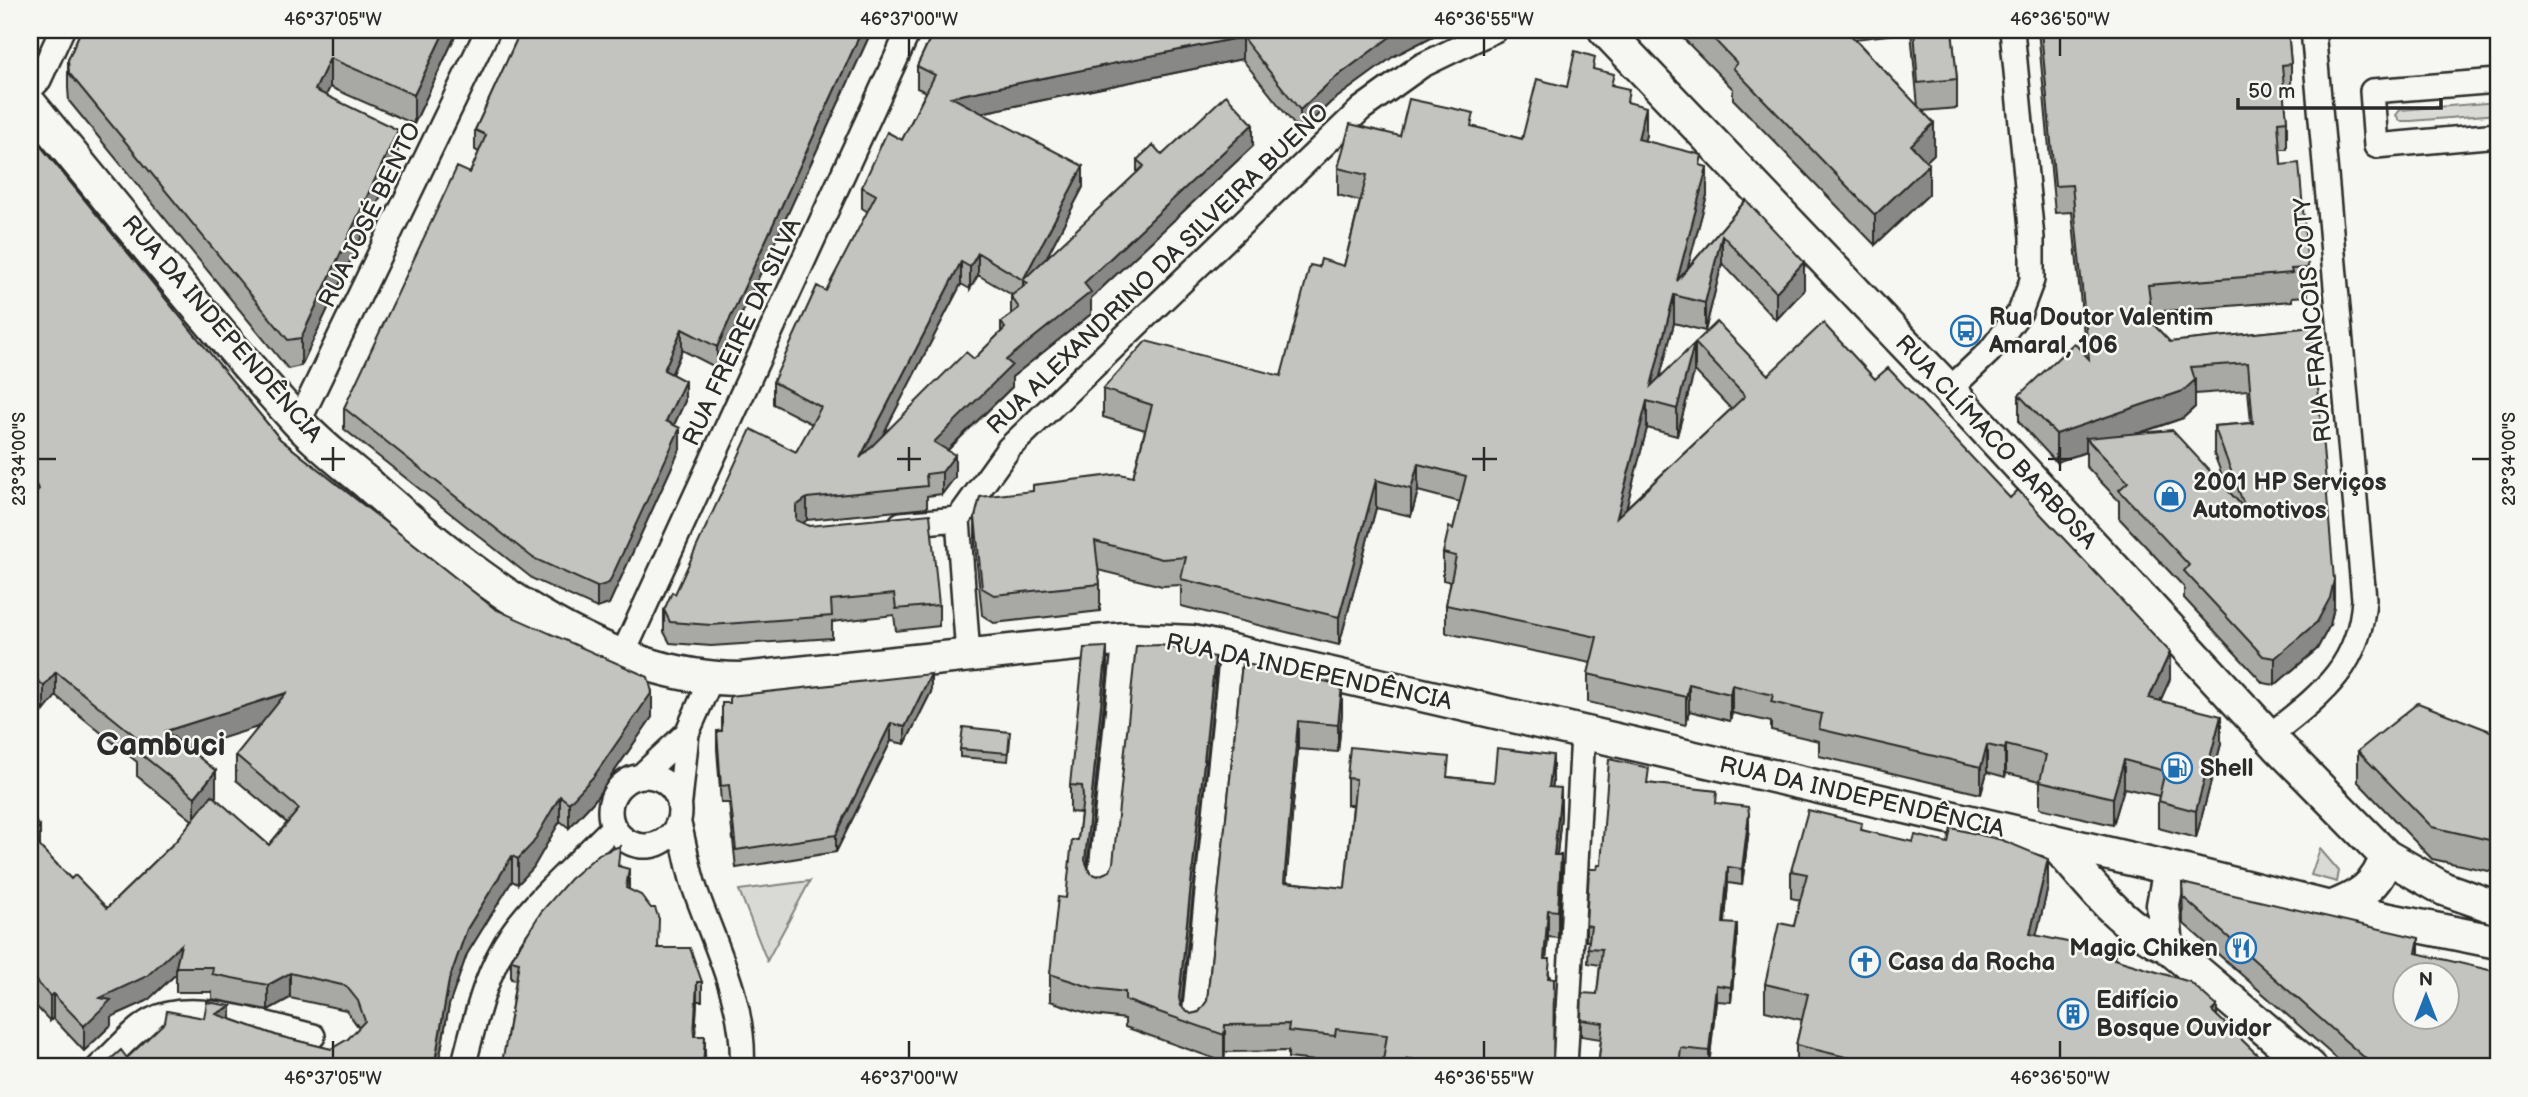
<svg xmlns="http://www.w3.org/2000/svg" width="2528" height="1097" viewBox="0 0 2528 1097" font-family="'Balsamiq Sans',sans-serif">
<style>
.green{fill:#d9d9d5;stroke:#828280;stroke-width:2}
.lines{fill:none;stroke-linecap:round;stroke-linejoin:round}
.street-casing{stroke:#2b2b2b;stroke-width:28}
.secondary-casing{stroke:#2b2b2b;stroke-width:37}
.street{stroke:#f6f6f2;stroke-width:23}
.secondary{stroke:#f6f6f2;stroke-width:32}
.wall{fill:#a8a8a5;stroke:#2b2b2b;stroke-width:2;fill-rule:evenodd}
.shaded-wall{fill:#888886;stroke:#2b2b2b;stroke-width:2}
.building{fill:#c3c3c0;stroke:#2b2b2b;stroke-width:2;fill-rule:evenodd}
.ticks{fill:none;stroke:#2b2b2b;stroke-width:2.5}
.labels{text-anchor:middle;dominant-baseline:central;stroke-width:5;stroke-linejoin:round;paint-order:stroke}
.street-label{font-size:24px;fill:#2b2b2b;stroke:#f6f6f2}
.poi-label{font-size:24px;font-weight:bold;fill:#2b2b2b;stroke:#f6f6f2;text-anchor:start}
.district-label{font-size:32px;font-weight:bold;fill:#2b2b2b;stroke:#f6f6f2}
.neatline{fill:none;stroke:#2b2b2b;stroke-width:2.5}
.ticks-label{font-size:18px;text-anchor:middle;fill:#2b2b2b}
</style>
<rect width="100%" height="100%" fill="#f6f6f2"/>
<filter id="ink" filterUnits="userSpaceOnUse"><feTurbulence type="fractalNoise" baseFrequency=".0143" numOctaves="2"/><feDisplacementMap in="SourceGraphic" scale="14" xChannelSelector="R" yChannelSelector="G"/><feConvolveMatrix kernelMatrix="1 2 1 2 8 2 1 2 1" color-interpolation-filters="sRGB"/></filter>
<g filter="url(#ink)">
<!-- green -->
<path class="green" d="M2498 102V114L2411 121H2400L2396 115 2400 110Z
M2320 849 2339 871 2337 882 2311 875Z
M810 881 767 961 739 890Z"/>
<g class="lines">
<!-- street casing -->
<g class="street-casing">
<path id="street" d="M2498 81 2372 91 2376 146 2498 135
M30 89 39 80 62 30
M1949 390 1990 351 2020 312 2032 280V238L2012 30
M298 423 488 30
M901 524 958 519
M968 655 958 519 1009 448 1361 109 1421 66 1495 30
M622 656 909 30
M2269 736C2319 696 2360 668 2364 599L2313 30
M610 811a35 35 0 1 1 70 0a35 35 0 1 1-70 0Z
M641 776 687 733
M680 801 687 733 711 679
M679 824C685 846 688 870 696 892 716 948 746 1006 742 1067
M1099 889 1125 639
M1193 1027 1232 651
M99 1067C116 1052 133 1030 152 1020 192 998 270 1026 313 1036
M463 1067C475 1021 485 972 513 932 537 898 583 858 613 827
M1565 1067 1583 734"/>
</g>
<!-- secondary casing -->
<g class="secondary-casing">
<path id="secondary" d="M1605 30 1949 390 2278 746 2386 856 2444 889 2498 908
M30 104C118 210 204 319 297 421 318 444 344 464 368 484 469 574 600 679 741 679L1125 639 1193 642 2170 868 2330 908 2498 942
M2051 840C2087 878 2118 926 2167 946L2310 1067
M2330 908C2358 898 2378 886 2386 856
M2167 946 2163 905 2170 868"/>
</g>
<!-- street -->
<use href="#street" class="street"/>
<!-- secondary -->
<use href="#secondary" class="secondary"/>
</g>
<!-- wall -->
<path class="wall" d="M81 30H458L414 124 330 87 326 95 398 159 301 366 288 369 69 101 68 88V60Z
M521 30H872L717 368 682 350 672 374 685 401 674 425 680 449 609 604 597 608 533 579 344 429V408L470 173 479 152 475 150V130Z
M934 30H1445L1394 56 1331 102 1300 132 1242 59 981 113 1083 187 1045 260 1137 173V160L1162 155 1253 146 1091 298V314L1012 377V387L948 450 955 477 942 494 927 496V508L807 520 802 523 939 605V626L896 631 894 615 832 622V638L711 646 670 643 664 632V610L675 594 796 452 812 424 773 404V382L826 291 868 212 862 208V187L902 140 926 92 917 88V66ZM978 275 1012 295 1011 296V315L1001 322V332L974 359 883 434 961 284 970 289Z
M1675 30H1952L1957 79V108L1922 111 1934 154 1926 161 1929 194 1875 245 1733 99V89ZM1911 32 1918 107 1855 39Z
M2038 30H2288L2291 64V92L2284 93 2287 121V149H2280L2281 165 2308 268V296L2292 297V301L2152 312 2153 324 2170 342 2313 327 2334 607 2330 625 2317 649 2275 685 2263 683 2184 598V587L2119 518V501L2086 466V452L2056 462 2019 422V395L2086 356 2072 212 2055 213ZM2248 390 2251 423 2214 426V454L2228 491 2140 433 2183 418 2195 407V394Z
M1595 70 1614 86 1629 103 1646 135 1644 141 1702 166 1707 195 1687 269 1746 200 1804 290 1776 320 1722 263 1705 331 1674 323 1660 377 1694 372 1677 436 1647 428 1626 508 1731 409 1695 371V343L1768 375 1875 379 2170 679 2160 701 2221 744 2196 838 2158 828V801L2159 796 2124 788 2113 825 2040 808V781L2006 773 2005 777 1987 772 1981 794 1819 756V741L1771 730V722L1732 713 1730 721 1689 711 1686 725 1588 702V674L1591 663 1446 633V605L1451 582 1443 580V553L1453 529 1460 502 1418 491 1411 516 1376 508 1339 645 1181 606V585L1162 586 1098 570 1100 584V611L994 623 982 615 975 544V517L1033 491V485L1133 477 1145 430 1103 417V389L1281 376 1319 267 1344 266 1360 201 1338 195V168L1400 136 1474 127 1522 139 1567 87Z
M30 134 280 439 495 609 652 717 594 801 569 828 560 821 533 868 518 884 512 881 467 954 449 1005 438 1067H102L127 1058 204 1018 231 1019 278 1036 331 1049 348 1039 359 1028 346 1010 290 998 268 1010 212 999V992H176V974L147 1001 111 1017V1025L84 1051 53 1018 50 1021 33 1003 30 1005V815L40 847 43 850 71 879 107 908 177 840 192 820 137 776V762L56 696 44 711 30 699ZM260 726 236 755V780L287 823 269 845 214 798 216 796 188 749Z
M1242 663 1342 713 1338 752 1298 749 1286 882 1345 888 1353 805H1347V778L1449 777 1494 782H1553L1552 787 1561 816 1557 855 1561 882 1558 938 1548 937 1546 959 1550 978 1553 1067H1383V1062L1336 1057 1335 1063 1288 1058V1051L1225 1052 1224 1062 1125 1027V1019L1093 1015 1050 1001V974L1078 840 1081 813 1070 812V785L1107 674 1087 866 1090 873 1098 876 1110 871 1215 684 1181 1007 1191 1014 1199 1012 1207 1001Z
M931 692 905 744 891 741 836 852 736 868 729 803H721L717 749V731Z
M2498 734V873L2432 859 2358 782V751Z
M1010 740 1008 761 960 757V749Z
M1649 783 1717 804 1749 829 1742 885 1728 883 1725 923 1737 940 1731 1002 1716 1001 1709 1066 1681 1064V1067H1598L1601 1039 1581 1036V1020L1597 994 1600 965 1588 963 1589 941H1586V925L1597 869 1601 865Z
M1862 830 2048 887 2036 936 2115 959 2217 1016 2270 1067H1796V1045L1802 1020 1765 1011V984L1794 926 1800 900 1791 898V871Z
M620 866 629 889 659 948 702 982V1001H697L695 1036 705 1055 507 1037 516 980 511 979V960Z
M2182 883 2419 954 2498 1067H2346L2183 923Z"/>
<!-- shaded-wall -->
<path class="shaded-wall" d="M445 30H458L414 124V95Z
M862 30H872L717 368V347Z
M1401 30H1445L1394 56 1331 102 1300 132V110L1331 81 1394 34Z
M1242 37V59L951 119V97Z
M330 58V87L315 119V90Z
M1646 107V135L1638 167V139Z
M1934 123V154L1911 176V145Z
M1253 124V146L1091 298V314L1012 377V387L934 463V442L1006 360 1084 283Z
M398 130V159L301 366V338Z
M1929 164V194L1875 245V215Z
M1083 166V187L1028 293V283L1023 280V302V280Z
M1707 167V195L1680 297 1677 281Z
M1722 235V263L1705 331V303Z
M978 253V275L970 289V267Z
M961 262V284L860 479V458Z
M1804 262V290L1776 320V292Z
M1674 295V323L1653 403 1651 386Z
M682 329V350L664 391V370Z
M1694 344V372L1677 436V409Z
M2195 380V407L2183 418 2095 448 2086 438V452L2056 462V434Z
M685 381V401L666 442V421Z
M1647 401V428L1617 544V517Z
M680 428V449L609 604 597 608V587Z
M955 455V477L942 494V472Z
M1418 464V491L1411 516V489Z
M1376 480V508L1339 645V617Z
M807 498V520L796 528V506Z
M2334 580V607L2330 625 2317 649 2275 685V658Z
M1107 647V674L1085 888V860Z
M2170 652V679L2149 726V698Z
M1215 657V684L1180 1019 1179 998Z
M56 672V696L44 711V686Z
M931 674V692L905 744V727Z
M1689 684V711L1686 725V697Z
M1342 685V713L1338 752V725Z
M1732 685V713L1730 721V694Z
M652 692V717L594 801 569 828V803Z
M286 693V718L166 756V731Z
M2221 716V744L2196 838V811Z
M1298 721V749L1284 909V882Z
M891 723V741L836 852V835Z
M1987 745V772L1981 794V767Z
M2006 745V773L2005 777V749Z
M1553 755V782L1549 814V787Z
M2124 760V788L2113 825V798Z
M216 771V796L195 822V797Z
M1561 788V816L1554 882V855Z
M560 796V821L533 868 518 884V859Z
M1749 813V829L1742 885V869Z
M40 826V850L31 835Z
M1561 855V882L1558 938V911Z
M512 856V881L467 954 449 1005 438 1067H434L449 980 467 929Z
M2048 859V887L2030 962V934Z
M1728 867V883L1723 939V923Z
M629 869V888L626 906V888Z
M1548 910V937L1544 986V959Z
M1737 924V940L1731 1002V987Z
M2419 938V964L2416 953Z
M181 945 176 967V974L147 1001 111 1017V1025L84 1051V1026L100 998Z
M290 973V998L268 1010V985Z
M33 978V1003L30 1005V981Z
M697 982V1001L694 1054V1036Z
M1716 985V1001L1709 1066V1051Z
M53 994V1018L50 1021V996Z
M231 1006V1030L216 1014Z
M2217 1006V1033L2212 1011Z
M1225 1025V1052L1224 1062V1035Z
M705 1036V1055L704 1067H703Z"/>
<!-- building -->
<path class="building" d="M81 30H445L414 95 330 58 315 90 398 130 301 338 288 340 69 73 68 60Z
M521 30H862L717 347 682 329 664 370 685 381 666 421 680 428 609 583 597 587 533 558 344 408 457 167 470 173 486 135 475 130Z
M934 30H1401L1394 34 1331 81 1300 110 1242 37 951 97 1083 166 1023 280 978 253 970 267 961 262 860 458 966 352 974 359 1005 328 1001 322 1019 308 1011 296 1028 283 1023 280 1144 166 1137 160 1153 145 1162 155 1226 95 1253 124 1084 283 1091 292 1006 360 1012 365 934 442 955 455 942 472 926 474 927 486 807 498 796 506V520L809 526 930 514 939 605 896 609 894 594 831 600 832 616 711 625 670 622 664 610 672 592 675 594 751 429 796 452 821 407 773 382 817 286 826 291 876 195 862 187 887 132 902 140 935 75 917 66Z
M1705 30H1846L1934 123 1911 145 1929 164 1875 215 1733 68 1737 63Z
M1914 30H1952L1957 79 1918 83Z
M2041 30H2288L2291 64 2282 65 2287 121 2278 122 2281 165 2299 163 2308 268 2291 269 2292 273 2148 285 2153 324 2170 342 2313 327 2334 580 2330 598 2317 622 2275 658 2263 656 2184 571 2189 565 2119 490 2128 482 2086 438 2172 430 2246 510 2214 426 2253 423 2248 363 2191 367 2195 380 2183 391 2056 434 2019 395 2074 343 2089 359 2072 185 2055 186Z
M1575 51 1595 57 1593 69 1614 74 1611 85 1629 89 1627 102 1646 107 1638 139 1702 155 1700 165 1707 167 1677 281 1746 200 1804 262 1776 292 1722 235 1705 303 1674 295 1651 386 1694 344 1677 409 1647 401 1617 517 1745 396 1695 343 1717 322 1768 375 1823 323 1875 379 1888 368 2010 498 2018 490 2170 652 2149 698 2221 716 2196 811 2158 801 2165 771 2124 760 2113 798 2040 781 2046 755 2006 745 2005 749 1987 745 1981 767 1819 729 1822 714 1771 702 1773 695 1732 685 1730 694 1689 684 1686 697 1588 674 1597 637 1446 605 1456 556 1443 553 1449 527 1453 529 1466 476 1418 464 1411 489 1376 480 1339 617 1181 579 1186 557 1162 559 1095 541 1100 584 994 595 982 588 975 517 980 497 1033 491V485L1120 474 1133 477 1152 405 1103 389 1146 341 1281 376 1310 265 1319 267 1321 259 1344 266 1367 175 1338 168 1350 124 1400 136 1409 99 1474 113 1471 126 1522 139 1537 79 1567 87Z
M30 133 280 439 495 609 648 677 652 692 594 776 569 803 560 796 533 843 518 859 512 856 467 929 449 980 434 1067H102L121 1050 127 1058 165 1022 167 1011 204 1018 207 1002 231 1006 216 1014 278 1036 331 1049 348 1039 365 1021 358 1001 346 986 290 973 268 985 212 974 213 967H176L181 945 147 976 100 998 111 1000 84 1026 53 994 50 996 33 978 30 981V815L40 826 31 835 43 850 71 879 75 875 107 908 177 840 212 795 269 845 299 809 236 755 286 693 166 731 216 771 195 797 137 751 144 743 56 672 44 686 30 674V499L39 489 30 478Z
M1161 645 1215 657 1179 998 1181 1006 1191 1014 1199 1012 1207 1001 1242 663 1342 685 1338 725 1298 721 1284 882 1345 888 1356 779 1347 778 1350 747 1449 757 1447 777 1494 782 1497 748 1553 755 1549 787 1561 788 1554 855H1561L1558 911 1548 910 1544 959H1550L1548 978 1554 979 1553 1067H1473L1407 1059 1406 1066 1383 1061 1387 1035 1336 1029 1335 1036 1288 1031 1289 1024 1225 1025 1224 1035 1125 1000V992L1093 988 1050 974 1058 897 1066 898 1072 840H1078L1083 797 1082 786 1070 785 1084 648 1107 647 1085 860 1090 873 1098 876 1110 871 1113 863 1136 646Z
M931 674 905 727 891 723 836 835 736 850 729 785 721 786 717 731H722V703H730V696Z
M2418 703 2498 734V842L2432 827 2358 751Z
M963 727 1010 732 1008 753 960 749Z
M1609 759 1649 768 1647 783 1717 791 1716 803 1748 807 1749 813 1742 869 1728 867 1723 923 1737 924 1731 987 1716 985 1709 1051 1681 1048 1679 1067H1598L1603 1023 1581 1020 1582 993 1597 994 1602 949 1588 948 1591 926 1586 925 1589 869H1597L1598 865H1601Z
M1808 810 1862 823 1861 830 1913 842 1915 835 1948 843 1951 828 2002 840 2048 859 2030 934 2095 948 2115 955 2114 959 2190 982 2217 1006 2212 1011 2270 1067H2100L2090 1058 2087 1067H1861L1848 1064 1850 1058 1796 1045 1808 994 1765 984 1779 923 1794 926 1800 901 1807 874 1791 871Z
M620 846 618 866 629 869 626 888 641 895 651 908H655L659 919 658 948H690L702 982H697L694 1036H705L703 1067H501L507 1037 519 962 511 960 541 912 570 879 599 854Z
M2182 883 2419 938 2416 953 2498 972V1067H2375L2183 897ZM2405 975H2447V1017H2405Z"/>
</g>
<!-- ticks -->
<path class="ticks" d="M333 38V56M909 38V56M1484 38V56M2060 38V56M333 447V471M909 447V471M1484 447V471M2060 447V471M38 459H56M321 459H345M897 459H921M1472 459H1497M2048 459H2072M2472 459H2490M333 1041V1058M909 1041V1058M1484 1041V1058M2060 1041V1058"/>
<!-- icons -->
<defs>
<g id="bus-ring" transform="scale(1.575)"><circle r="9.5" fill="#f6f6f2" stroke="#1f6fb2" stroke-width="1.5"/><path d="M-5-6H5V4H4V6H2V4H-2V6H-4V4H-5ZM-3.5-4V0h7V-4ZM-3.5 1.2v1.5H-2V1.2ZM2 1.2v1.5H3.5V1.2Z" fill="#1f6fb2"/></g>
<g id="shop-ring" transform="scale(1.575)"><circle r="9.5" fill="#f6f6f2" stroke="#1f6fb2" stroke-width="1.5"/><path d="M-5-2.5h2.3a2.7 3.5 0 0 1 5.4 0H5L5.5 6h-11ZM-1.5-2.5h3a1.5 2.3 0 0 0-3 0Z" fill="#1f6fb2"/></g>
<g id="fuel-ring" transform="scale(1.575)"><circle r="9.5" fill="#f6f6f2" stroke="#1f6fb2" stroke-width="1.5"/><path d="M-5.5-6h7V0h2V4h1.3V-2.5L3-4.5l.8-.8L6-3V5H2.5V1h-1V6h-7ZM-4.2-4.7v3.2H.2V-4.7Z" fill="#1f6fb2"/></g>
<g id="restaurant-ring" transform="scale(1.575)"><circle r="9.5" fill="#f6f6f2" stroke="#1f6fb2" stroke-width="1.5"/><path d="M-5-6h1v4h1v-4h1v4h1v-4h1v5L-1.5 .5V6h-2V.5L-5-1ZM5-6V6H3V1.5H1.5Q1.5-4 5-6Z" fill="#1f6fb2"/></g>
<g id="church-ring" transform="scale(1.575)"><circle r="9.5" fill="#f6f6f2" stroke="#1f6fb2" stroke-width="1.5"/><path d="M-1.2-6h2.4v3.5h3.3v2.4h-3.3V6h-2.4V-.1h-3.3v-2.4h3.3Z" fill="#1f6fb2"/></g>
<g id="building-ring" transform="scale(1.575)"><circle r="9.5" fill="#f6f6f2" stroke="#1f6fb2" stroke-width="1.5"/><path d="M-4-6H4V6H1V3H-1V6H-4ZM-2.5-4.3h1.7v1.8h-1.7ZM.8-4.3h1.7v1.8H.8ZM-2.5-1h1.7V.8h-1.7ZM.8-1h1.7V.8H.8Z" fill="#1f6fb2"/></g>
</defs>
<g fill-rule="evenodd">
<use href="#bus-ring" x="1966" y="331"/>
<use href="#shop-ring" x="2170" y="496"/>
<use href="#fuel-ring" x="2177" y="768"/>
<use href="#restaurant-ring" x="2241" y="948"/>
<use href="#church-ring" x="1865" y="962"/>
<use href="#building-ring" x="2073" y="1014"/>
</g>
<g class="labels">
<!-- street labels -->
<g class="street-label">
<text transform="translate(370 215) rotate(-64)">RUA JOSÉ BENTO</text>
<text transform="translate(1158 269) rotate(-44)">RUA ALEXANDRINO DA SILVEIRA BUENO</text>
<text transform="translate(2313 320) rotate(-95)">RUA FRANCOIS COTY</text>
<text transform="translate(222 329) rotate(49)">RUA DA INDEPENDÊNCIA</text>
<text transform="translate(742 332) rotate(-65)">RUA FREIRE DA SILVA</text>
<text transform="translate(1996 442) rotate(47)">RUA CLÍMACO BARBOSA</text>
<text transform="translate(1309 672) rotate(12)">RUA DA INDEPENDÊNCIA</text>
<text transform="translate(1862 797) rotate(13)">RUA DA INDEPENDÊNCIA</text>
</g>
<!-- poi labels -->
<g class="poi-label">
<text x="1989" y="317">Rua Doutor Valentim<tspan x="1989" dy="28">Amaral, 106</tspan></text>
<text x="2193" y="482">2001 HP Serviços<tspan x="2193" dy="28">Automotivos</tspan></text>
<text x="2200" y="768">Shell</text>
<text x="2218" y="948" text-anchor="end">Magic Chiken</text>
<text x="1888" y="962">Casa da Rocha</text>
<text x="2096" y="1000">Edifício<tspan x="2096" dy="28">Bosque Ouvidor</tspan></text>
</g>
<!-- district labels -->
<g class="district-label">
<text x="161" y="745">Cambuci</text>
</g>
</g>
<!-- margin -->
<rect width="2528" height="1097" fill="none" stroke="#f6f6f2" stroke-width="77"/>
<!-- north arrow -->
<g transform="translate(2426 996)"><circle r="33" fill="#f6f6f2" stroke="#a5a5a2" stroke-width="2"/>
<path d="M0-5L12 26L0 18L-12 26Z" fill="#1f6fb2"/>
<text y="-10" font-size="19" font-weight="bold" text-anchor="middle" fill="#2b2b2b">N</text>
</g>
<!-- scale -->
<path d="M2238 98v10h203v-10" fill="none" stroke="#2b2b2b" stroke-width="3.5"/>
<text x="2248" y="98" font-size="21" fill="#2b2b2b" stroke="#f6f6f2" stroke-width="5" paint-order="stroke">50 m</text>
<rect x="38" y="38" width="2452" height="1020" class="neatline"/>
<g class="ticks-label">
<text x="333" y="25">46°37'05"W</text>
<text x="909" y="25">46°37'00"W</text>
<text x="1484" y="25">46°36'55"W</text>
<text x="2060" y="25">46°36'50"W</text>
<text transform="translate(19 459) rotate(-90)" y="6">23°34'00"S</text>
<text transform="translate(2509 459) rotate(-90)" y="6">23°34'00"S</text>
<text x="333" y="1084">46°37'05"W</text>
<text x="909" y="1084">46°37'00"W</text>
<text x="1484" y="1084">46°36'55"W</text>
<text x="2060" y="1084">46°36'50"W</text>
</g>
</svg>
